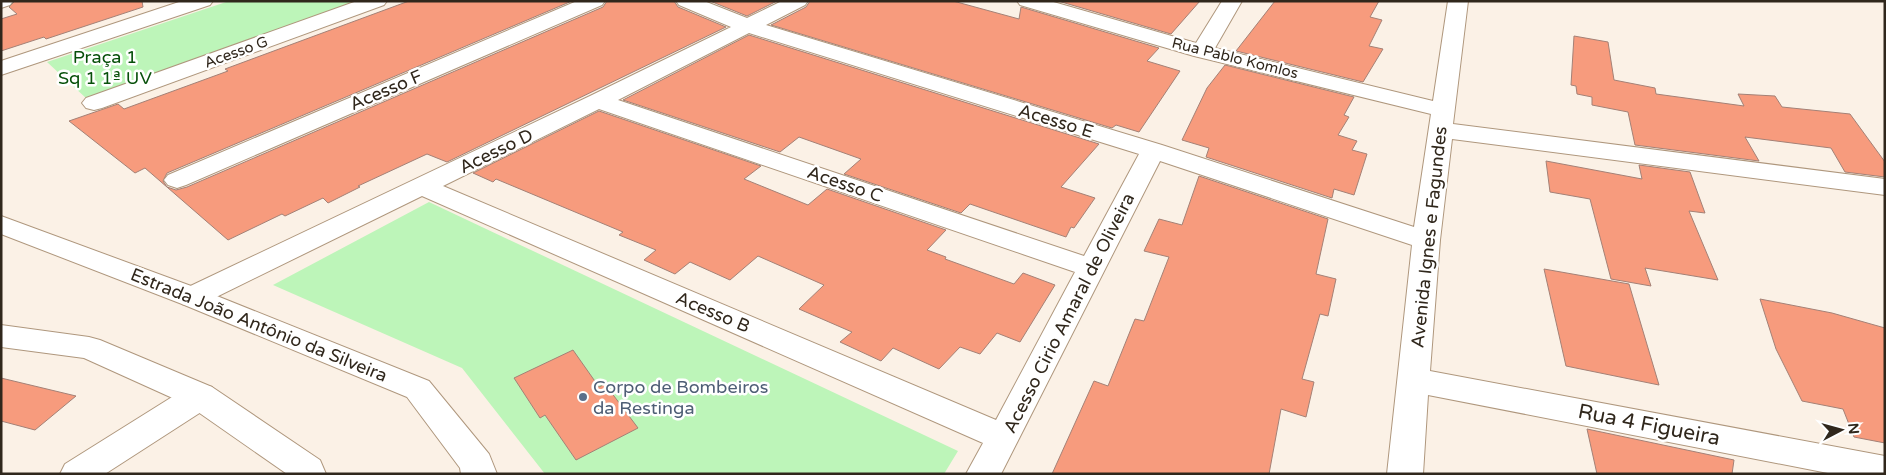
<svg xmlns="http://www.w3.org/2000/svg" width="1886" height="475" viewBox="0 0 1886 475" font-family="'Varela Round',sans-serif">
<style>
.green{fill:#bdf5b9}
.building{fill:#f79b7d;stroke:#a48176}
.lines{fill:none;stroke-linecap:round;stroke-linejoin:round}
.minor-casing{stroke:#af977d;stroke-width:2}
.major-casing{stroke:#af977d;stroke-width:2}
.minor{fill:#fff;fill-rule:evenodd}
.major{fill:#fff;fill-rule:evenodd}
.service-dot{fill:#5c6f8a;stroke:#fff;stroke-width:2}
.labels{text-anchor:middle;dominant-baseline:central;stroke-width:5;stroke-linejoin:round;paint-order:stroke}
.far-street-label{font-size:15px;fill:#30271c;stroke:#fff}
.park-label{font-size:18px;fill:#07500a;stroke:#fff}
.street-label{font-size:18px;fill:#30271c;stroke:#fff}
.service-label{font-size:18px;fill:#4e5e75;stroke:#fff;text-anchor:start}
.near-street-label{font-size:21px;fill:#30271c;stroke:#fff}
</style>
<rect width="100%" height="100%" fill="#fbf1e6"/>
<!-- green -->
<path class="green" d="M229 1H357L87 99 47 62Z
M429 202 958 451 944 474H545L462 368 273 285Z"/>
<!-- building -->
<path class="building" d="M15 1H142L143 7 46 39 44 37 1 51V19L17 14 9 7Z
M409 1H572L167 173 163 181 167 187 176 190 187 187 603 7 607 1H674L678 7 726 27 447 162 427 154 358 186 360 187 328 203 323 198 285 216 282 214 228 240 145 168 135 173 69 121 118 104 124 109 228 71 225 69Z
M710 1H777L747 16Z
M810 1H953L1019 19 1021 7 1159 48 1147 61 1180 71 1139 132 1116 125 1112 128 771 25 806 7Z
M1058 1H1200L1171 34Z
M1275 1H1379L1370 17 1382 20 1369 46 1383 49 1363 82 1236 51Z
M749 35 1099 144 1061 187 1095 198 1074 228 1071 227 1066 237 970 204 961 213 844 174 861 159 799 137 780 152 623 100Z
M1574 36 1608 42 1614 80 1655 88 1656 94 1744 106 1738 94 1775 96 1782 107 1850 114 1885 162V177L1845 172 1831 148 1745 137 1759 161 1635 145 1628 112 1592 105V97L1577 94 1576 86 1571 85Z
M1225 65 1354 97 1344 115 1349 117 1338 135 1357 141 1352 150 1367 154 1354 195 1334 189 1332 198 1206 157 1209 148 1182 140 1207 88Z
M599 111 761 166 744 179 808 205 827 189 946 230 927 250 946 257 945 259 1014 284 1023 273 1055 285 1020 342 997 333 980 354 960 347 939 369 893 348 881 361 840 342 852 332 799 309 824 285 758 256 730 280 690 262 675 274 644 260 656 250 619 235 623 232 496 179 493 182 473 173Z
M1546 161 1642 179 1639 165 1690 172 1705 213 1689 211 1718 280 1645 268 1651 286 1611 279 1590 199 1550 192Z
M1199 176 1328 219 1316 274 1336 279 1328 316 1320 314 1302 379 1314 382 1306 417 1281 409 1269 474H1052L1094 381 1108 386 1135 319 1144 321 1169 257 1144 251 1159 219 1182 225Z
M1544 269 1629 284 1659 385 1566 366Z
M1760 299 1832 313 1885 328V443L1854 437 1843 409 1802 401 1776 349Z
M573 350 599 387 605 384 638 428 576 460 545 415 540 418 514 378Z
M1 378 76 396 35 430 1 421Z
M1587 429 1734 460 1732 474H1597Z"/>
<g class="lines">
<!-- minor casing -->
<g class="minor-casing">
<path id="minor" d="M1 1H13L10 5 1 8Z
M182 1H213L210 5 1 75V61Z
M357 1H387L384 5 102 108 94 110 86 108 82 103 86 98Z
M577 1H605L602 5 186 185 177 188 168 185 164 180 168 175Z
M676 1H704L747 18 782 1H808L805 5 766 25 1162 145 1414 227 1431 114 1194 56 1020 5 1017 1H1050L1196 43 1222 1H1242L1215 48 1433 101 1448 1H1468L1453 124 1885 179V195L1452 139 1440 240 1430 371 1885 456V474H1833L1428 395 1423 474H1387L1412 245 1160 161 1001 474H966L983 443 422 196 202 304 192 307 182 304 177 297 182 290 590 96 731 27 679 5ZM749 33 1139 154 1084 256 618 100ZM599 109 1075 272 996 420 443 186Z
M200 384 212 387 216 396 212 405 105 474H60L65 464 188 387Z"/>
</g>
<!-- major casing -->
<g class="major-casing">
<path id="major" d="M1 216 202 290 429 381 489 454 497 474H461L460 468 407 397 182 304 1 234Z
M1 325 89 337 100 340 212 387 320 460 326 474H287L188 405 84 358 1 347Z"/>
</g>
<!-- minor -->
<use href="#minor" class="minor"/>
<!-- major -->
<use href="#major" class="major"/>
</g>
<!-- markers -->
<circle class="service-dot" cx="583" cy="397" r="5"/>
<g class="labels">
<!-- far-street labels -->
<g class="far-street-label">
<text transform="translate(236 52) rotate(-20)">Acesso G</text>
<text transform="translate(1235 58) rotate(14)">Rua Pablo Komlos</text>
</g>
<!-- park labels -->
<g class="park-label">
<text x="105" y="57">Praça 1<tspan x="105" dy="21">Sq 1 1ª UV</tspan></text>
</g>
<!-- street labels -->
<g class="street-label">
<text transform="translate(386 90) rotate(-23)">Acesso F</text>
<text transform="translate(1056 121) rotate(17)">Acesso E</text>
<text transform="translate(496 151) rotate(-26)">Acesso D</text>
<text transform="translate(845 184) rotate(19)">Acesso C</text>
<text transform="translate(1429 237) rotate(-84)">Avenida Ignes e Fagundes</text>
<text transform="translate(713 312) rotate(23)">Acesso B</text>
<text transform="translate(1069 313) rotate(-63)">Acesso Cirio Amaral de Oliveira</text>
<text transform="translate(259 325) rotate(22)">Estrada João Antônio da Silveira</text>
</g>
<!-- service labels -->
<g class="service-label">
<text x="593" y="387">Corpo de Bombeiros<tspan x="593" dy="21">da Restinga</tspan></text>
</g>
<!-- near-street labels -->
<g class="near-street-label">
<text transform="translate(1649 425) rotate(11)">Rua 4 Figueira</text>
</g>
</g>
<!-- border -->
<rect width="1886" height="475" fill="none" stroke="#30271c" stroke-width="5"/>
<!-- north arrow -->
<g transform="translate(1841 430) rotate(84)" stroke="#ffffff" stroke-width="4" paint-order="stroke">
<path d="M0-4L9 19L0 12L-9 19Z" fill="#30271c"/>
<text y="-8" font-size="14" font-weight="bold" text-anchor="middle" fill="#30271c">N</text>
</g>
</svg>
